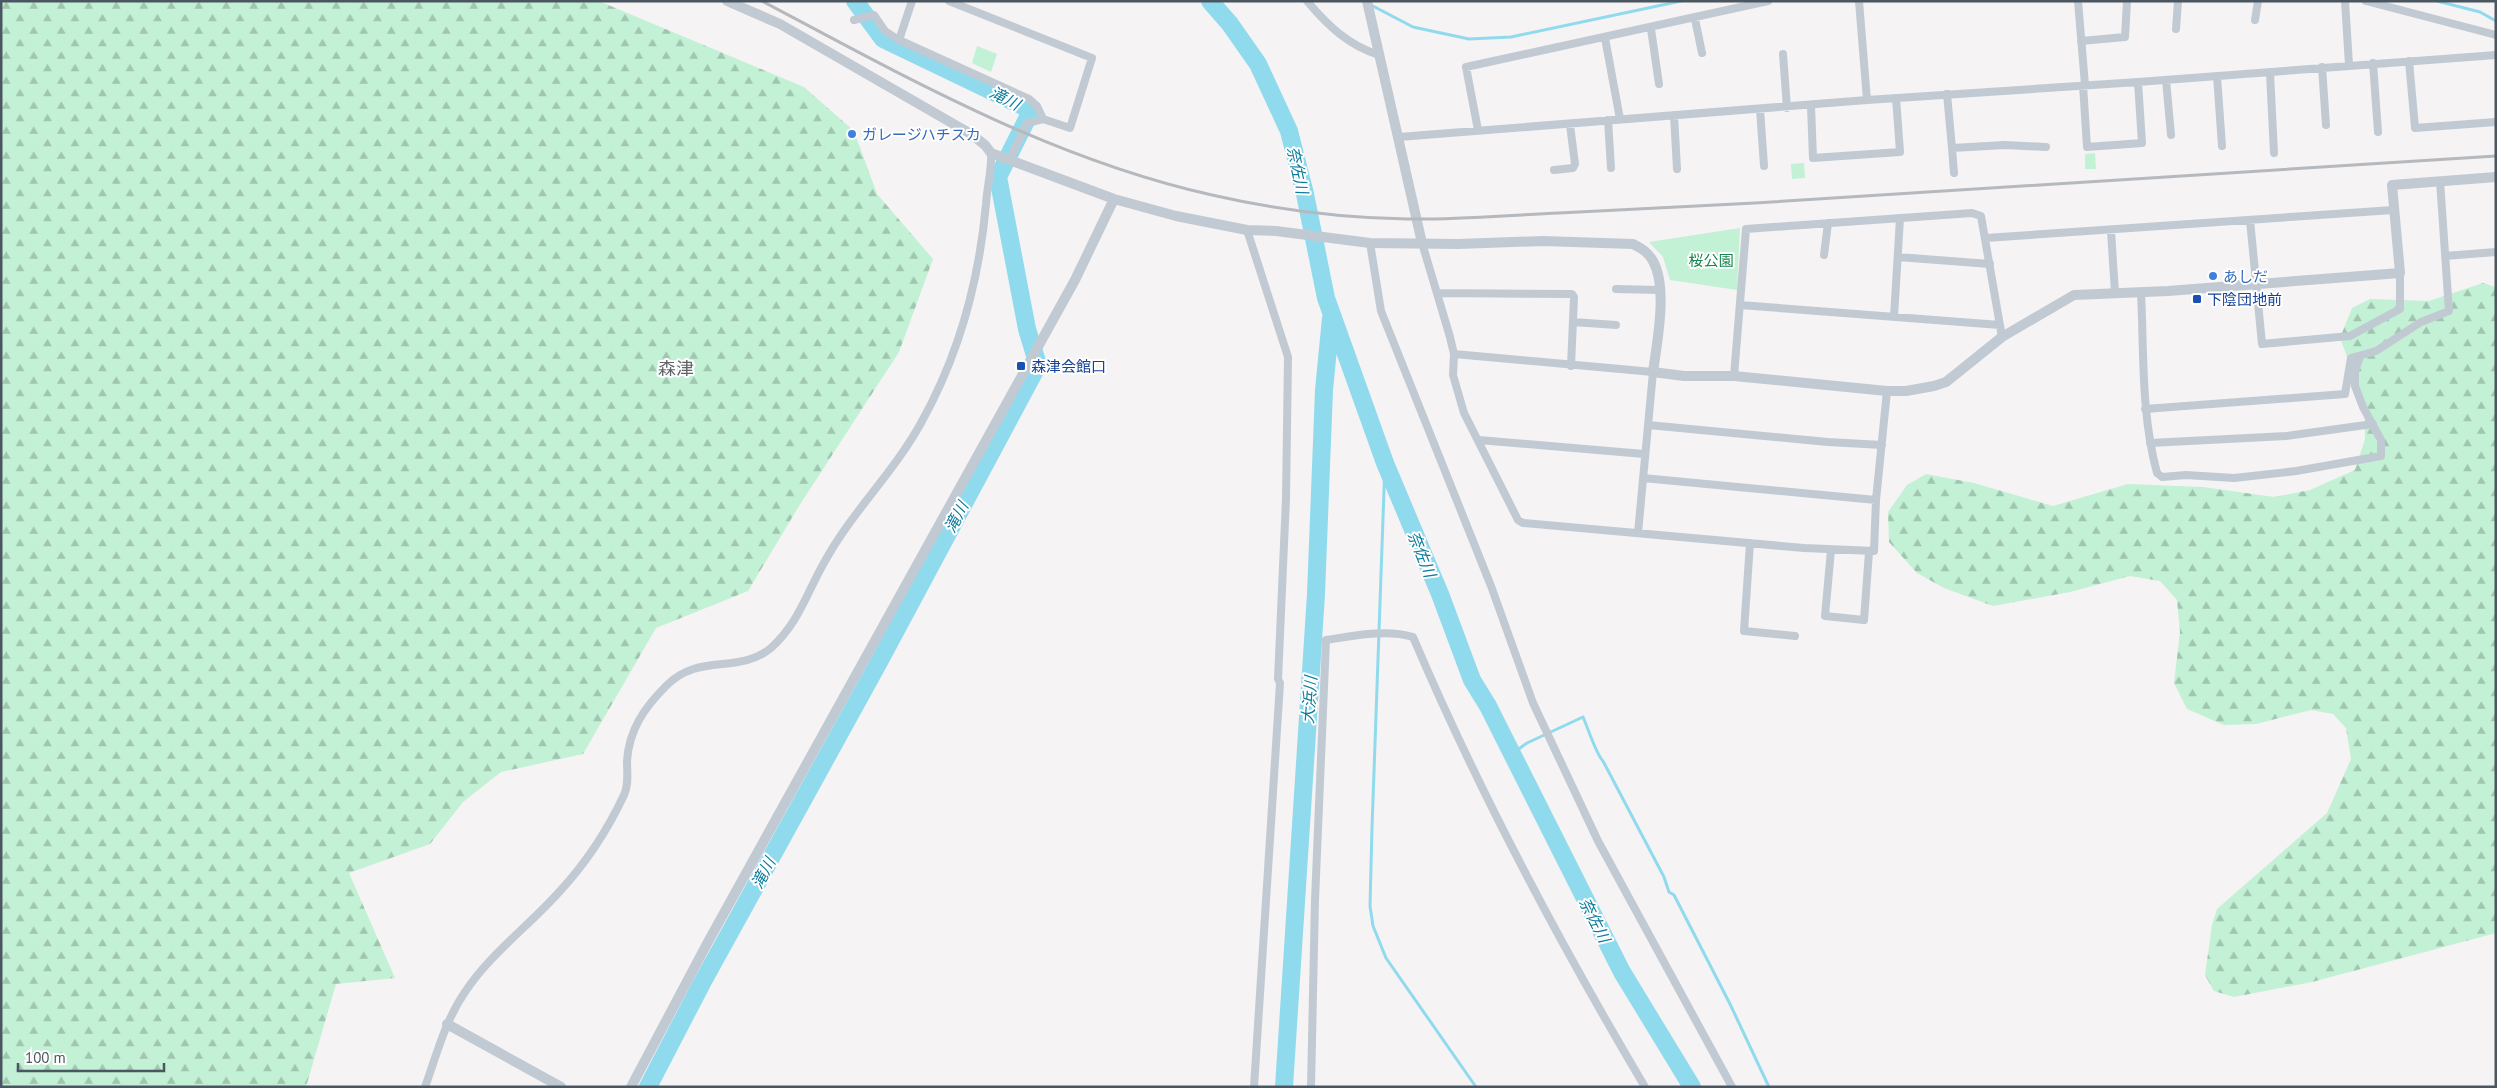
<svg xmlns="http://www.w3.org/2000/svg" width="2497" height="1088" viewBox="0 0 2497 1088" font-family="'PT Sans','Noto Sans JP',sans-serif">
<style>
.forest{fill:url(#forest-firs)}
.green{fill:#c3f1d5}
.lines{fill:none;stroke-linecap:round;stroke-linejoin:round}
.stream{stroke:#90daee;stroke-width:3}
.river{stroke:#90daee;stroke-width:18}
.minor{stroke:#c1cad2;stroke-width:8}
.tertiary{stroke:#c1cad2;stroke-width:10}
.rail{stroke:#b5b8bd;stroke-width:3}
.shop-dot{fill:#3f7fe0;stroke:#fff;stroke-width:2}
.transit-dot{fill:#1a4fb4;stroke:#fff;stroke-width:2}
.labels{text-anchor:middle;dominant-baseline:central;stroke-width:4;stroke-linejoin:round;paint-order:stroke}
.shop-label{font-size:15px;fill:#366cbe;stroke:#fff;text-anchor:start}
.park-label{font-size:15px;fill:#17864f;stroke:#fff}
.transit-label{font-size:15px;fill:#164399;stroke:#fff;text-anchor:start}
.water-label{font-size:16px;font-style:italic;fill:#0c7c9b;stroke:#fff}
.quarter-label{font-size:18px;fill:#5f6368;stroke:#fff}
</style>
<defs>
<pattern id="forest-firs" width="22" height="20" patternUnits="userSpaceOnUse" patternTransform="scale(1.25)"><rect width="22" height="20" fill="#c3f1d5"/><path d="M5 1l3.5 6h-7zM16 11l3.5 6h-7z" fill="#a0c6b0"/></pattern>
</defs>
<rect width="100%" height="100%" fill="#f5f3f3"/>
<!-- forest -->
<path class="forest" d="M1 1 601 2 804 87 854 131 877 194 933 259 899 352 799 506 748 591 656 628 583 754 501 772 463 802 430 844 349 873 395 978 336 984 306 1087H1Z
M2483 283 2496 287V933L2312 982 2234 997 2214 991 2205 975 2212 925 2217 909 2327 813 2351 759 2346 728 2333 714 2311 710 2256 724 2224 725 2187 709 2174 683 2180 632 2177 600 2160 581 2130 576 2070 592 1993 606 1944 588 1917 573 1889 542 1888 512 1907 485 1926 474 1974 483 2053 506 2128 484 2203 487 2274 497 2310 490 2355 470 2365 439 2364 401 2340 338 2352 308 2370 299 2429 301Z"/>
<!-- green -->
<path class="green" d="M977 46 997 54 991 72 972 63Z
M2095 153 2096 169H2085V154Z
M1804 163 1805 178 1792 179 1791 164Z
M1740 228 1737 290 1670 280 1663 257 1649 242Z"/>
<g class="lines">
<!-- stream -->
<path class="stream" d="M2437 1 2480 12 2496 21
M1369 4 1413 27 1469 39 1511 37 1681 1
M1385 462 1372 828 1370 906 1373 926 1386 958 1476 1087
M1512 754 1527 743 1583 717C1588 728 1596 754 1603 761L1664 877 1669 892 1674 895 1730 1004 1769 1087"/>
<!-- river -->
<path class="river" d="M1210 1 1230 24 1258 64 1289 131 1305 194 1326 298 1385 463 1440 594 1472 680 1488 706 1622 972 1692 1087
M648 1087 702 983 879 662 1038 365 1027 329 998 177 1029 115 1025 107 883 39 855 1
M1284 1087 1316 594 1324 390 1331 318"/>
<!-- minor -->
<path class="minor" d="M949 1 1092 58 1070 128 1043 119 1027 123 1010 159
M1307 1C1328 26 1348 45 1379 55
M1859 1 1867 100
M2078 1 2085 85
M2345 1 2349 65
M2366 1 2496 35
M1695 19 1702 53
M854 20 874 15 885 31 899 40 1029 99 1037 106 1043 119
M2255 20 2258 1
M1651 29 1659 84
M2176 29 2178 1
M1605 38 1620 119
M899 40 912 1
M2081 41 2125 37 2127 1
M1783 54 1787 108
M2409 61 2415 128 2496 122
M2373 63 2378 132
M2322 67 2326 125
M2270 73 2274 153
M2217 76 2222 146
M2166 80 2171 135
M2083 85 2087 147 2142 143 2138 82
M1947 94 1952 148 2005 145 2046 147
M1811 106 1813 158 1900 152 1896 98
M1760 109 1764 166
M1674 115 1677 169
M1608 120 1611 168
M1478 130 1466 67 1768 1
M1399 137 1867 100 2138 82 2496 55
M1952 148 1954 173
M1554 170 1573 168 1575 164 1570 125
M2250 220 2262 344 2350 336 2400 309V273
M1247 230 1288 357 1286 499 1278 679 1280 683 1254 1087
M2111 231 2115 293
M1986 238 2393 210
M1370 243 1381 311 1491 586 1533 703 1598 841 1732 1087
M1422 243 1450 337 1454 354 1453 375 1464 413 1518 520 1523 523 1804 548 1874 551 1876 500 1887 391
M1824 255 1828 223
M2445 256 2496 252
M1898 257 1990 264
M1616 289 1659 290
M2141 292C2144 353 2141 414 2157 473L2162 477 2186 475 2234 478 2296 471 2381 456V440L2363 407 2355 386V371L2360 357
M1438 293 1572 294 1574 297 1571 366
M1740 305 2000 325
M1894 317 1900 218
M1573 322 1616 325
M1454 354 1653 372 1638 533
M1734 376 1746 229 1972 213 1981 216 2002 337
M2145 409 2345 394 2351 358 2376 351 2421 322 2449 311 2440 181
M1648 425 1828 442 1882 445
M1479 440 1644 454
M2150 443 2286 436 2373 424
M1643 478 1876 500
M1750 543 1744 631 1795 636
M1831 550 1825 616 1864 620 1869 552
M425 1087C437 1054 445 1021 465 992 491 953 530 925 560 891 585 864 608 829 624 795 629 784 627 773 627 761 629 730 644 708 666 686 699 652 738 675 771 648 799 623 807 592 825 561 852 512 894 472 921 423 959 355 979 282 986 204 987 187 992 170 991 153
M1311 1087 1315 900 1326 640C1353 636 1386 629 1413 637 1479 792 1559 942 1645 1087"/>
<!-- tertiary -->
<path class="tertiary" d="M727 1 780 24 971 134 985 145 991 153 1114 199 1176 216 1247 230 1276 231 1370 243 1458 244 1543 241 1633 244C1641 248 1648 252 1653 261 1668 288 1657 342 1653 372L1684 376H1734L1887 391H1906L1934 386 1946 382 2002 337 2074 295 2168 291 2400 273 2392 185 2496 177
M1367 1 1422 243
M447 1024 561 1087
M631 1087 709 940 1075 280 1114 199"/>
<!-- rail -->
<path class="rail" d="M762 1C907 78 1051 159 1212 195 1273 209 1344 218 1407 219 1457 220 1508 215 1559 213 1624 210 1690 206 1755 203 2002 189 2249 173 2496 156"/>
</g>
<!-- markers -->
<g class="shop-dot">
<circle cx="852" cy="134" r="5"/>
<circle cx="2213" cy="276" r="5"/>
</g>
<g class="transit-dot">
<rect x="2192" y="294" width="10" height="10" rx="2.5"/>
<rect x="1016" y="361" width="10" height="10" rx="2.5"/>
</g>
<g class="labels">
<!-- shop labels -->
<g class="shop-label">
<text x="862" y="134">ガレージハチスカ</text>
<text x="2223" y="276">あしだ</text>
</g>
<!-- park labels -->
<g class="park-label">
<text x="1711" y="260">桜公園</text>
</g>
<!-- transit labels -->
<g class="transit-label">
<text x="2207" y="299">下陰団地前</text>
<text x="1031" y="366">森津会館口</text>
</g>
<!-- water labels -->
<g class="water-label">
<text transform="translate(1005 98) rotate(27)">滝川</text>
<text transform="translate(1298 170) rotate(78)">奈佐川</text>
<text transform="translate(956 517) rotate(-62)">滝川</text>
<text transform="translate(1422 554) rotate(68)">奈佐川</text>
<text transform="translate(1309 700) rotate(-86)">大浜川</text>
<text transform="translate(763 873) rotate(-62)">滝川</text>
<text transform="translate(1595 920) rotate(63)">奈佐川</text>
</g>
<!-- quarter labels -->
<g class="quarter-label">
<text x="676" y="368">森津</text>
</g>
</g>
<!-- border -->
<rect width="2497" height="1088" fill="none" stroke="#4a5661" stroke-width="5"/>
<!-- scale -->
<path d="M18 1063v8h146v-8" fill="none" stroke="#4a5661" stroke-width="2.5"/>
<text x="25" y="1063" font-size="15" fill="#4a5661" stroke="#ffffff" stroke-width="4" paint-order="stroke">100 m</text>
</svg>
